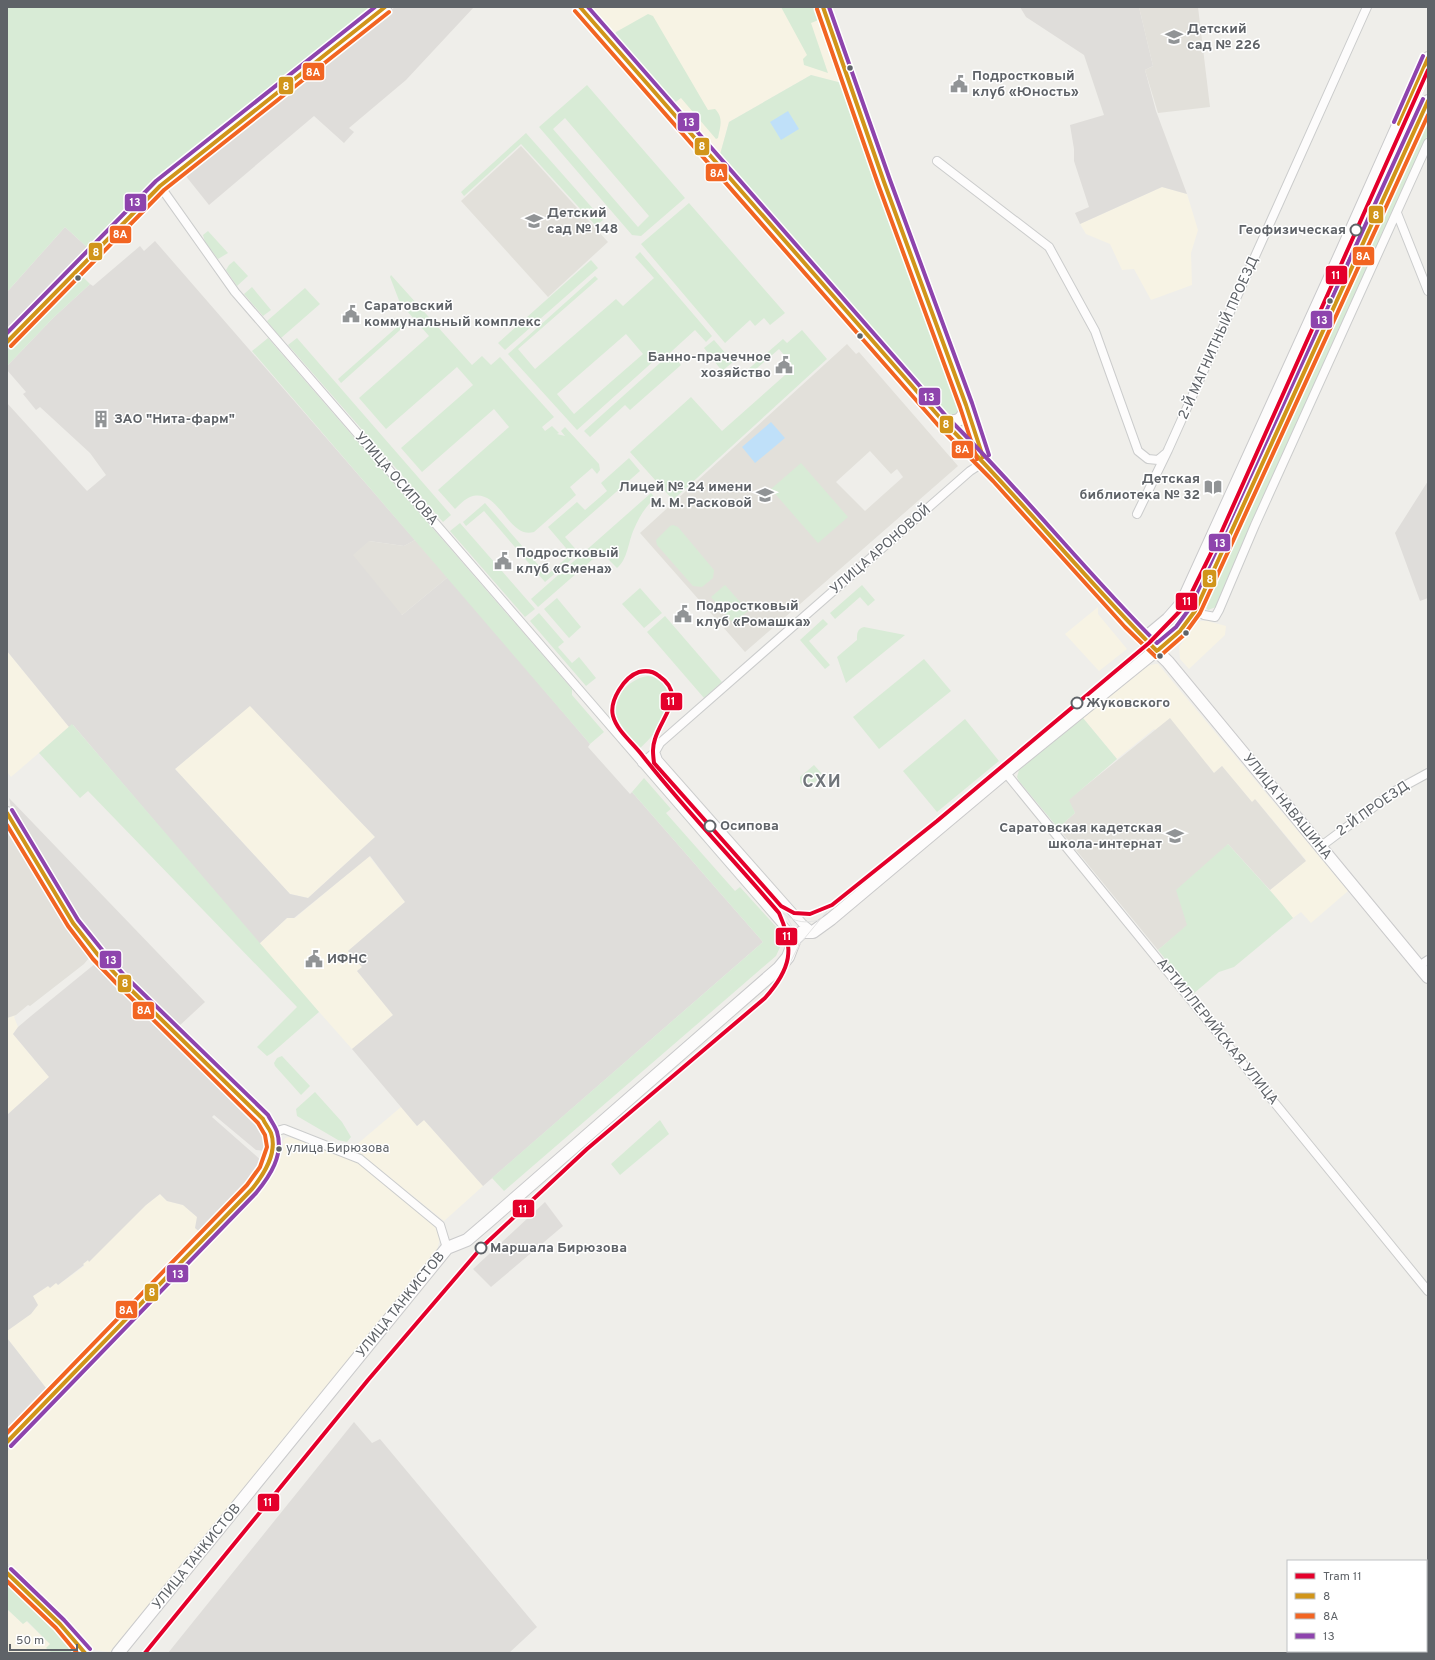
<svg xmlns="http://www.w3.org/2000/svg" width="1435" height="1660" viewBox="0 0 1435 1660" font-family="Overpass,sans-serif">
<style>
.commercial{fill:#f7f3e4}
.industrial{fill:#dfddda;fill-rule:evenodd}
.education{fill:#e2e0da;fill-rule:evenodd}
.green{fill:#d8ebd6;fill-rule:evenodd}
.water{fill:#bfe0f9}
.lines{fill:none;stroke-linecap:round;stroke-linejoin:round}
.minor-casing{stroke:#cbcccc;stroke-width:10}
.secondary-casing{stroke:#cacacb;stroke-width:14}
.minor{stroke:#fdfcfc;stroke-width:8}
.secondary{stroke:#fdfcfc;stroke-width:12}
.tram{stroke:#e4e4e4;stroke-width:1}
.bus-1-casing{stroke:#fff;stroke-width:7}
.bus-2-casing{stroke:#fff;stroke-width:7}
.bus-3-casing{stroke:#fff;stroke-width:7}
.bus-1{stroke:#d1951a;stroke-width:4}
.bus-2{stroke:#f26522;stroke-width:4}
.bus-3{stroke:#8e44ad;stroke-width:4}
.tram-1-casing{stroke:#fff;stroke-width:7}
.tram-1{stroke:#e4002b;stroke-width:4}
.bus-dot{fill:#5f6368;stroke:#fff;stroke-width:1.5}
.stop-dot{fill:#fff;stroke:#5f6368;stroke-width:2}
.labels{text-anchor:middle;dominant-baseline:central;stroke-width:3;stroke-linejoin:round;paint-order:stroke}
.bus-label{font-size:13px;fill:#5f6368;stroke:#fff;text-anchor:start}
.poi-label{font-size:14px;font-weight:bold;fill:#5f6368;stroke:#fff;text-anchor:start}
.stop-label{font-size:14px;font-weight:bold;fill:#5f6368;stroke:#fff;text-anchor:start}
.street-label{font-size:14px;fill:#5f6368;stroke:#fff}
.district-label{font-size:18px;font-weight:bold;letter-spacing:1px;fill:#70757a;stroke:#fff}
.line-badge{stroke:#fff;stroke-width:1.5}
.badge-label{font-size:11px;text-anchor:middle;font-weight:bold;fill:#fff}
</style>
<rect width="100%" height="100%" fill="#efeeea"/>
<!-- commercial -->
<path class="commercial" d="M588 7H817L842 83 811 75 729 122 719 158Z
M1162 187 1187 194 1198 230 1191 253 1192 285 1151 300 1134 269 1122 270 1110 244 1086 234 1080 224Z
M1098 607V614L1127 649 1099 671 1065 634Z
M1201 621H1207L1226 626 1225 635 1189 669 1180 659 1179 647 1195 624Z
M7 651 69 727 11 777 7 772Z
M1155 664H1158L1348 891 1311 923 1301 912 1293 918 1270 890 1306 860 1256 800 1252 802 1222 766 1214 773 1208 765 1154 729 1117 759 1083 718 1148 666Z
M250 705 375 837 308 898 290 894 175 769Z
M369 856 405 902 348 951 362 967 357 971 393 1015 352 1049 259 944 287 918H295Z
M16 1015 14 1017 18 1027 13 1034 49 1077 7 1115V1018Z
M401 1107 417 1126 424 1120 483 1186 492 1178 444 1221 362 1155 355 1146Z
M289 1137 348 1156 359 1161 438 1228 440 1238 437 1251 119 1646 109 1652 95 1650 7 1562V1452L268 1180 283 1152V1142L285 1138Z
M160 1194 167 1201 183 1205 197 1217 203 1235 50 1393 7 1338V1331L18 1323 33 1296 48 1286 57 1283 58 1285 76 1272 84 1266 83 1264 88 1260 89 1261 146 1205Z
M7 1609 23 1624 26 1621 50 1644 47 1648 52 1653H7Z"/>
<!-- industrial -->
<path class="industrial" d="M395 7H474L406 80 349 128 354 132 344 143 314 116 209 205 185 175Z
M1020 7H1139L1153 66 1145 70 1156 111 1187 194 1162 187 1080 224 1075 213 1089 207 1074 161V149L1070 125 1104 115 1084 55 1026 17Z
M65 227 88 248 7 334V292Z
M155 241 415 540 404 546 369 541 402 615 448 577 590 744 588 747 630 794 632 792 763 942 483 1186 424 1120 417 1126 352 1049 393 1015 357 971 362 967 348 951 405 902 370 856 294 918H287L259 944 73 725 69 727 7 651V403L87 491 106 475 90 453 40 407 36 410 23 394 26 392 7 370V366L53 318 90 284 93 286 140 246 144 251ZM250 706 375 837 308 898 290 894 175 769Z
M1428 481V598L1420 601 1395 533Z
M9 798 205 1002 178 1027 130 981 95 941 78 919 33 848 12 812Z
M96 963H98L259 1123 266 1135 267 1144 266 1151 256 1150 214 1115 212 1117 263 1162 249 1182 203 1235 195 1228 197 1217 183 1205 167 1201 160 1194 146 1205 89 1262 88 1260 83 1264 84 1265 58 1285 56 1283 50 1288 48 1286 33 1296 38 1305 31 1314 7 1331V1115L49 1077 13 1034 18 1027 31 1016Z
M545 1202 563 1226 491 1287 473 1269Z
M7 1338 50 1393 7 1435Z
M354 1422 372 1443 380 1439 537 1627 509 1653H168Z"/>
<!-- education -->
<path class="education" d="M1139 7H1198L1210 107 1158 113 1145 70 1153 66Z
M521 146 608 242 548 297 461 201Z
M847 344 856 354 859 352 958 466 745 652 640 533ZM870 451 891 474 897 469 903 477 865 511 836 482Z
M415 540 448 577 402 615 353 555 369 541 404 546Z
M1170 718 1214 773 1222 766 1252 802 1255 799 1306 861 1270 890 1228 844 1188 925 1158 950 1058 828 1075 813 1068 800Z
M11 832 89 951V958L84 964 30 1006 28 1005 16 1015 7 1018V835Z"/>
<!-- green -->
<path class="green" d="M7 7H376L156 180 88 248 65 227 7 292Z
M781 7H817L821 19 811 23 828 73 804 65 803 59 807 55Z
M648 14 653 16 708 110 715 109C724 118 720 127 718 138L716 139 681 98 673 104 614 37 616 32Z
M811 75 842 83 961 403 962 408 953 418 944 414 719 158 729 122Z
M587 85 685 198 641 236 632 235 539 127ZM565 118 649 216 638 227 553 129Z
M1428 115V134L1216 607 1208 610 1206 608 1208 602Z
M526 133 603 220 596 226 521 144 464 196 461 192Z
M689 203 785 313 770 325 764 318 755 326 750 320 725 343 641 244Z
M208 231 228 253 218 259 205 242 203 235Z
M640 252 712 336 706 342 695 330 661 361 657 358 577 430 508 354 595 276 598 279 518 349 535 369 616 299 623 306 654 278 635 257ZM626 334 643 354 574 414 557 394Z
M591 260 598 268 505 350 498 343Z
M234 261 248 276 237 286 226 270 229 265Z
M80 274 90 284 53 318 7 366V350Z
M391 275 472 365 482 356 491 365 500 357 554 417 542 427 545 431 552 426 559 433 557 434 565 436 561 431 565 427 599 464 600 470 597 474 592 468 570 487 576 495 534 532C508 540 499 486 470 497 465 499 459 505 455 509L438 490 509 427 494 409 422 472 401 448 473 385 457 367 386 429 359 398 429 336 400 303 390 277Z
M252 287 271 310 263 316 244 294Z
M305 288 320 304 281 338 267 321Z
M406 319 409 322 341 383 338 379Z
M802 330 827 359 673 500 630 452 691 397 722 431 794 367 779 349 748 376 745 372 783 339 787 343Z
M268 338 572 689V695L604 732 590 744 252 351Z
M297 338 451 515 443 522 288 345Z
M714 340 733 362 722 371 704 348Z
M671 353 681 365 630 410 625 405 590 437 584 431Z
M629 458 640 471 565 537 579 553 545 582 484 511 466 526 463 522 485 503 547 575 571 554 548 527 577 502 585 510 607 491 601 483Z
M801 463 848 517 818 543 771 489Z
M651 493 655 498C646 506 639 517 634 529 628 542 628 559 617 568L601 552 538 607 531 599Z
M460 523 535 609 525 617 450 531Z
M673 525 678 527 714 570 713 578 702 587 693 586 657 545 656 540 670 526Z
M725 585 748 611 733 623 711 597Z
M862 585 875 600 868 606 860 597 835 619 830 613Z
M640 588 662 613 644 628 622 604Z
M557 598 581 627 569 638 544 609Z
M539 613 564 642 558 647 572 663 579 657 596 678 586 686 530 621Z
M665 616 722 682 704 698 647 632Z
M823 619 828 624 809 641 830 665 825 669 800 640Z
M864 627 905 635 846 683 837 657 857 640C857 633 857 629 864 627Z
M924 659 951 691 879 749 853 717Z
M648 676C691 684 660 732 640 748 632 739 622 730 617 718 609 699 630 678 648 676Z
M1083 718 1117 759 1069 800 1075 813 1058 828 1019 781 1017 777 1019 770Z
M965 719 999 761 937 812 903 771Z
M72 724 319 1012 272 1053 267 1056 257 1047 297 1007 88 791 80 798 39 753Z
M814 765 823 775 809 787 803 786 800 782V777Z
M644 778 671 809 666 813 735 891 740 887 779 930 781 945 776 956 504 1191 492 1178 763 942 632 792Z
M1228 844C1250 869 1273 892 1293 918L1234 967 1219 972 1193 994 1158 950 1187 925 1176 890Z
M282 1056 310 1086 301 1095 275 1066 274 1063 277 1058Z
M315 1092 342 1122 351 1137 347 1142 338 1140 297 1116 296 1109Z
M660 1120 669 1134 620 1175 611 1164Z
M7 1583 64 1637 73 1653H52L46 1648 50 1644 27 1621 23 1624 7 1609Z"/>
<!-- water -->
<path class="water" d="M788 111 799 129 781 140 770 122Z
M771 422 785 438 755 463 742 447Z"/>
<g class="lines">
<!-- minor casing -->
<g class="minor-casing">
<path id="minor" d="M937 161 1049 247 1095 331 1138 451 1148 459 1158 460 1165 454
M160 186 235 292 795 939
M1397 213 1428 291
M1137 514 1168 450 1367 7
M1182 603 1204 615 1215 617 1219 610 1255 525 1428 143
M655 752 658 760 802 923 813 932
M642 763 655 752 660 743 970 471 984 462
M1005 772 1428 1291
M1320 847 1395 791 1428 773
M1419 966 1428 960
M271 1133 284 1129 360 1159 440 1225 447 1248"/>
</g>
<!-- secondary casing -->
<g class="secondary-casing">
<path id="secondary" d="M580 7 942 420 984 462 1133 628 1168 662 1428 977
M823 7 884 182 966 405 984 461
M7 342 121 225 160 186 385 7
M942 420C958 423 963 421 966 405
M1144 639 1168 619 1182 603 1342 251 1428 58
M7 813 73 923 98 955 120 979 263 1119C265 1124 269 1128 271 1133 278 1153 264 1174 252 1189L7 1442
M7 1573 60 1624 85 1653
M118 1653 447 1248 467 1240 488 1222 779 968 788 957 795 939 802 932H813L831 919 1012 767 1180 631 1195 611 1428 101"/>
</g>
<!-- minor -->
<use href="#minor" class="minor"/>
<!-- secondary -->
<use href="#secondary" class="secondary"/>
<!-- tram -->
<path class="tram" d="M771 904C788 917 796 926 819 920
M787 917 797 936 799 948
M785 973 799 945 832 905"/>
<!-- bus-1 casing -->
<g class="bus-1-casing">
<path id="bus-1" d="M580 7 942 420C1017 494 1083 577 1157 651L1180 631 1195 611 1428 101
M823 7 884 182 966 405 983 457
M1399 124 1428 58
M7 342 160 186 385 7
M7 813 73 923 98 955 120 979 263 1119C265 1124 269 1128 271 1133 278 1153 264 1174 252 1189L7 1442
M7 1573 60 1624 85 1653"/>
</g>
<!-- bus-2 casing -->
<g class="bus-2-casing">
<path id="bus-2" d="M817 9 878 184 960 407 977 459
M575 11 937 424 993 481 1125 627 1156 657 1160 656 1184 635 1200 613 1428 115
M1404 126 1428 73
M11 346 164 190 389 12
M7 825 68 926 93 959 116 983 258 1123 265 1135 267 1147 260 1167 247 1185 7 1433
M7 1581 56 1628 77 1653"/>
</g>
<!-- bus-3 casing -->
<g class="bus-3-casing">
<path id="bus-3" d="M588 7 946 416C1020 489 1084 570 1157 643L1176 627 1190 608 1423 99
M829 7 890 180 972 403 989 455
M1394 122 1423 56
M7 333 156 181 375 7
M11 1446 256 1193C270 1176 284 1155 277 1132 275 1126 271 1121 268 1115L124 975 103 951 78 920 12 810
M11 1569 64 1620 90 1649"/>
</g>
<!-- bus-1 -->
<use href="#bus-1" class="bus-1"/>
<!-- bus-2 -->
<use href="#bus-2" class="bus-2"/>
<!-- bus-3 -->
<use href="#bus-3" class="bus-3"/>
<!-- tram-1 casing -->
<g class="tram-1-casing">
<path id="tram-1" d="M145 1653 368 1380 482 1247 587 1149 765 998C791 969 795 949 779 913 734 860 685 810 642 755 633 743 617 731 613 716 609 701 624 677 639 672 647 670 653 671 659 676 687 695 662 716 655 739 652 748 653 754 654 763L781 906 794 913 810 914 832 905 937 821 1149 643 1180 611 1189 598 1221 533 1428 70"/>
</g>
<!-- tram-1 -->
<use href="#tram-1" class="tram-1"/>
</g>
<!-- icons -->
<defs>
<g id="school-bare" transform="scale(1.38)"><path d="M0-5L7-2L0 1L-7-2ZM-4 1L0 2.5L4 1V4Q0 6-4 4Z" fill="#919496" stroke="#fff" stroke-width="2.5" paint-order="stroke"/></g>
<g id="civic-bare" transform="scale(1.38)"><path d="M-.6-6.5H3V-4.5H.6V-3L4-1V1h2V6H-6V1h2V-1L-.6-3ZM-1.2 2.5V6h2.4V2.5Z" fill="#919496" stroke="#fff" stroke-width="2.5" paint-order="stroke"/></g>
<g id="building-bare" transform="scale(1.38)"><path d="M-4-6H4V6H1V3H-1V6H-4ZM-2.5-4.3h1.7v1.8h-1.7ZM.8-4.3h1.7v1.8H.8ZM-2.5-1h1.7V.8h-1.7ZM.8-1h1.7V.8H.8Z" fill="#919496" stroke="#fff" stroke-width="2.5" paint-order="stroke"/></g>
<g id="library-bare" transform="scale(1.38)"><path d="M-6-4Q-3-5.5-.7-3.5V5Q-3 3-6 4ZM6-4Q3-5.5 .7-3.5V5Q3 3 6 4Z" fill="#919496" stroke="#fff" stroke-width="2.5" paint-order="stroke"/></g>
</defs>
<g fill-rule="evenodd">
<use href="#school-bare" x="1174" y="37"/>
<use href="#civic-bare" x="959" y="84"/>
<use href="#school-bare" x="534" y="221"/>
<use href="#civic-bare" x="351" y="314"/>
<use href="#civic-bare" x="784" y="365"/>
<use href="#building-bare" x="101" y="419"/>
<use href="#library-bare" x="1213" y="487"/>
<use href="#school-bare" x="765" y="495"/>
<use href="#civic-bare" x="503" y="561"/>
<use href="#civic-bare" x="683" y="614"/>
<use href="#school-bare" x="1175" y="836"/>
<use href="#civic-bare" x="314" y="959"/>
</g>
<!-- markers -->
<g class="bus-dot">
<circle cx="850" cy="68" r="3.5"/>
<circle cx="78" cy="278" r="3.5"/>
<circle cx="1330" cy="301" r="3.5"/>
<circle cx="860" cy="336" r="3.5"/>
<circle cx="1186" cy="633" r="3.5"/>
<circle cx="1160" cy="656" r="3.5"/>
<circle cx="279" cy="1149" r="3.5"/>
</g>
<g class="stop-dot">
<circle cx="1356" cy="230" r="5.5"/>
<circle cx="1077" cy="703" r="5.5"/>
<circle cx="710" cy="826" r="5.5"/>
<circle cx="481" cy="1248" r="5.5"/>
</g>
<g class="labels">
<!-- bus labels -->
<g class="bus-label">
<text x="286" y="1149">улица Бирюзова</text>
</g>
<!-- poi labels -->
<g class="poi-label">
<text x="1187" y="29">Детский<tspan x="1187" dy="16">сад № 226</tspan></text>
<text x="972" y="76">Подростковый<tspan x="972" dy="16">клуб «Юность»</tspan></text>
<text x="547" y="213">Детский<tspan x="547" dy="16">сад № 148</tspan></text>
<text x="364" y="306">Саратовский<tspan x="364" dy="16">коммунальный комплекс</tspan></text>
<text x="771" y="357" text-anchor="end">Банно-прачечное<tspan x="771" dy="16">хозяйство</tspan></text>
<text x="114" y="419">ЗАО "Нита-фарм"</text>
<text x="1200" y="479" text-anchor="end">Детская<tspan x="1200" dy="16">библиотека № 32</tspan></text>
<text x="752" y="487" text-anchor="end">Лицей № 24 имени<tspan x="752" dy="16">М. М. Расковой</tspan></text>
<text x="516" y="553">Подростковый<tspan x="516" dy="16">клуб «Смена»</tspan></text>
<text x="696" y="606">Подростковый<tspan x="696" dy="16">клуб «Ромашка»</tspan></text>
<text x="1162" y="828" text-anchor="end">Саратовская кадетская<tspan x="1162" dy="16">школа-интернат</tspan></text>
<text x="327" y="959">ИФНС</text>
</g>
<!-- stop labels -->
<g class="stop-label">
<text x="1346" y="230" text-anchor="end">Геофизическая</text>
<text x="1086" y="703">Жуковского</text>
<text x="720" y="826">Осипова</text>
<text x="490" y="1248">Маршала Бирюзова</text>
</g>
<!-- street labels -->
<g class="street-label">
<text transform="translate(1219 338) rotate(-66)">2-Й МАГНИТНЫЙ ПРОЕЗД</text>
<text transform="translate(396 479) rotate(49)">УЛИЦА ОСИПОВА</text>
<text transform="translate(881 550) rotate(-41)">УЛИЦА АРОНОВОЙ</text>
<text transform="translate(1287 807) rotate(51)">УЛИЦА НАВАШИНА</text>
<text transform="translate(1373 809) rotate(-35)">2-Й ПРОЕЗД</text>
<text transform="translate(1217 1032) rotate(51)">АРТИЛЛЕРИЙСКАЯ УЛИЦА</text>
<text transform="translate(401 1305) rotate(-51)">УЛИЦА ТАНКИСТОВ</text>
<text transform="translate(197 1557) rotate(-51)">УЛИЦА ТАНКИСТОВ</text>
</g>
<!-- district labels -->
<g class="district-label">
<text x="822" y="782">СХИ</text>
</g>
</g>
<g class="line-badge">
<rect x="302" y="62" width="23" height="19" rx="4" fill="#f26522"/>
<rect x="278" y="76" width="16" height="19" rx="4" fill="#d1951a"/>
<rect x="677" y="112" width="23" height="20" rx="4" fill="#8e44ad"/>
<rect x="694" y="137" width="16" height="19" rx="4" fill="#d1951a"/>
<rect x="705" y="163" width="23" height="19" rx="4" fill="#f26522"/>
<rect x="124" y="193" width="23" height="19" rx="4" fill="#8e44ad"/>
<rect x="1368" y="205" width="16" height="19" rx="4" fill="#d1951a"/>
<rect x="109" y="225" width="23" height="19" rx="4" fill="#f26522"/>
<rect x="88" y="242" width="15" height="19" rx="4" fill="#d1951a"/>
<rect x="1352" y="246" width="23" height="20" rx="4" fill="#f26522"/>
<rect x="1325" y="265" width="23" height="20" rx="4" fill="#e4002b"/>
<rect x="1310" y="310" width="23" height="19" rx="4" fill="#8e44ad"/>
<rect x="918" y="387" width="23" height="19" rx="4" fill="#8e44ad"/>
<rect x="939" y="415" width="15" height="19" rx="4" fill="#d1951a"/>
<rect x="951" y="440" width="23" height="19" rx="4" fill="#f26522"/>
<rect x="1208" y="533" width="23" height="19" rx="4" fill="#8e44ad"/>
<rect x="1202" y="569" width="15" height="19" rx="4" fill="#d1951a"/>
<rect x="1175" y="592" width="23" height="19" rx="4" fill="#e4002b"/>
<rect x="660" y="692" width="23" height="19" rx="4" fill="#e4002b"/>
<rect x="775" y="927" width="23" height="19" rx="4" fill="#e4002b"/>
<rect x="99" y="950" width="23" height="19" rx="4" fill="#8e44ad"/>
<rect x="117" y="974" width="15" height="19" rx="4" fill="#d1951a"/>
<rect x="132" y="1001" width="23" height="19" rx="4" fill="#f26522"/>
<rect x="512" y="1199" width="23" height="19" rx="4" fill="#e4002b"/>
<rect x="166" y="1264" width="23" height="19" rx="4" fill="#8e44ad"/>
<rect x="144" y="1283" width="15" height="19" rx="4" fill="#d1951a"/>
<rect x="115" y="1300" width="23" height="19" rx="4" fill="#f26522"/>
<rect x="257" y="1493" width="23" height="19" rx="4" fill="#e4002b"/>
</g>
<g class="badge-label">
<text x="313" y="76">8А</text>
<text x="286" y="90">8</text>
<text x="689" y="126">13</text>
<text x="702" y="150">8</text>
<text x="717" y="177">8А</text>
<text x="135" y="206">13</text>
<text x="1376" y="219">8</text>
<text x="120" y="238">8А</text>
<text x="96" y="256">8</text>
<text x="1363" y="260">8А</text>
<text x="1336" y="279">11</text>
<text x="1322" y="324">13</text>
<text x="929" y="401">13</text>
<text x="946" y="428">8</text>
<text x="962" y="453">8А</text>
<text x="1220" y="547">13</text>
<text x="1210" y="583">8</text>
<text x="1187" y="605">11</text>
<text x="671" y="705">11</text>
<text x="787" y="940">11</text>
<text x="111" y="964">13</text>
<text x="125" y="987">8</text>
<text x="144" y="1014">8А</text>
<text x="523" y="1213">11</text>
<text x="178" y="1278">13</text>
<text x="152" y="1296">8</text>
<text x="126" y="1314">8А</text>
<text x="268" y="1506">11</text>
</g>
<!-- border -->
<rect width="1435" height="1660" fill="none" stroke="#5f6368" stroke-width="16"/>
<!-- legend -->
<rect x="1287" y="1560" width="140" height="92" fill="#ffffff" stroke="#bfc1c3"/>
<rect x="1295" y="1573" width="20" height="6" fill="#e4002b" stroke="#bfc1c3"/>
<text x="1323" y="1580" font-size="12" fill="#5f6368">Tram 11</text>
<rect x="1295" y="1593" width="20" height="6" fill="#d1951a" stroke="#bfc1c3"/>
<text x="1323" y="1600" font-size="12" fill="#5f6368">8</text>
<rect x="1295" y="1613" width="20" height="6" fill="#f26522" stroke="#bfc1c3"/>
<text x="1323" y="1620" font-size="12" fill="#5f6368">8А</text>
<rect x="1295" y="1633" width="20" height="6" fill="#8e44ad" stroke="#bfc1c3"/>
<text x="1323" y="1640" font-size="12" fill="#5f6368">13</text>
<!-- scale -->
<path d="M10 1644v6h67v-6" fill="none" stroke="#5f6368" stroke-width="2"/>
<text x="16" y="1644" font-size="12" fill="#5f6368" stroke="#ffffff" stroke-width="3" paint-order="stroke">50 m</text>
</svg>
